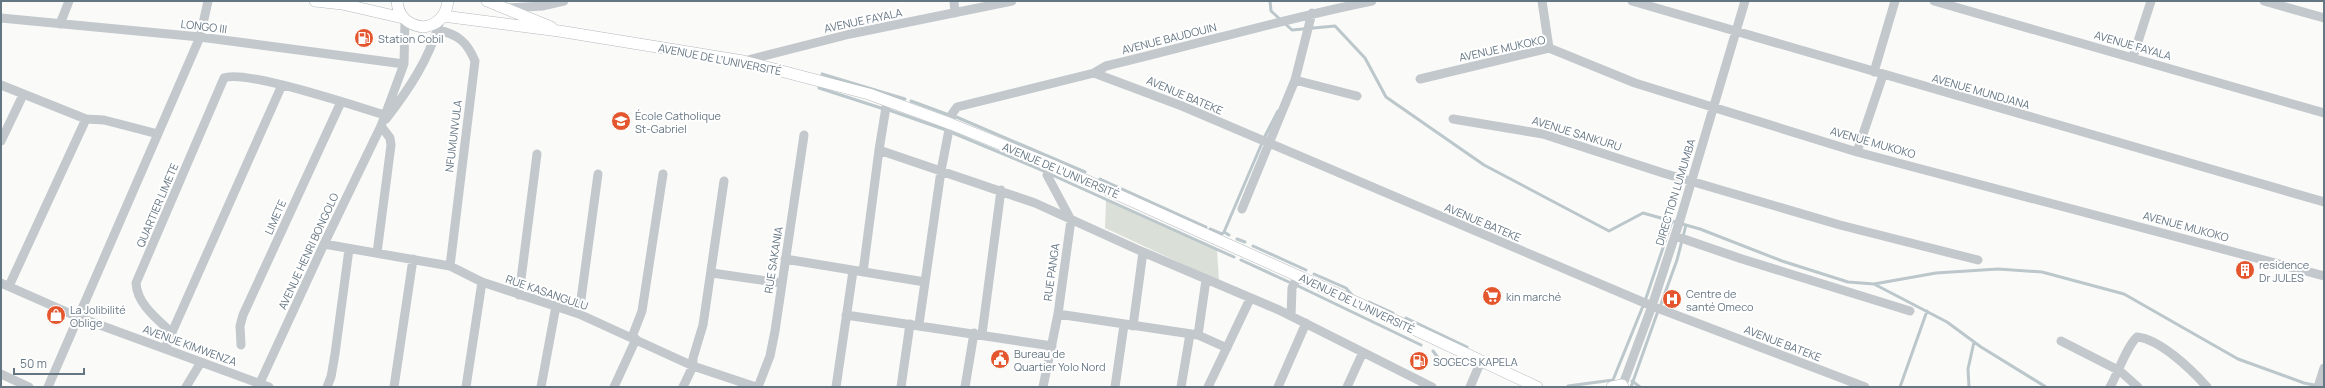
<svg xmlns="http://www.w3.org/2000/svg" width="2325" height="388" viewBox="0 0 2325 388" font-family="Manrope,sans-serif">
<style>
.green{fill:#dadfd7}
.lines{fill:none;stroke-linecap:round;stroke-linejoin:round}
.stream{stroke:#bbc7cb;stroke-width:3}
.major-casing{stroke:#b5babe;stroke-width:12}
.minor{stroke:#c3c8cc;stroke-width:9}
.major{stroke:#fff;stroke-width:11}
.labels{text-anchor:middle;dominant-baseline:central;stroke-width:4;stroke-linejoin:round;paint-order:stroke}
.street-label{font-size:11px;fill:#657683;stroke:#fff}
.poi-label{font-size:11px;fill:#657683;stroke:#fff;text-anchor:start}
</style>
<rect width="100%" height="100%" fill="#fafaf8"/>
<!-- green -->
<path class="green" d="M1106 200 1217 250 1219 281 1105 228Z"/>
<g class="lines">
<!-- stream -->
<path class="stream" d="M1270 1 1271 11 1292 30 1335 26 1365 58 1386 97 1484 165 1609 231 1643 213 1700 229 1782 261 1848 282 1874 284 1936 273 1998 269 2042 272 2124 294 2238 359 2304 383 2324 387
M822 74 905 99
M819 88 884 109
M911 101 949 115
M889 110 946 130
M954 116 1085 172
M953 133 1044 171
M1263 140 1278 111
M1052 175 1234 257
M1100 179 1206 227
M1210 229 1222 234 1224 232
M1229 235 1224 232 1262 143
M1237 239 1245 242
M1253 246 1306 270
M1241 260 1291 283
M1314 274 1346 288 1352 295
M1874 284 1947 322 1981 347 2046 387
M1296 285 1421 345
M1645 301 1672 221
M1369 302 1393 313
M1661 304 1677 260 1686 225
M1406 318 1467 347
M1433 351 1439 359
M1632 381 1640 387
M1568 386 1613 380 1643 306
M1631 387 1658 311
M1900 387 1927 311
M1969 387 1968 369 1974 342"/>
<!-- major casing -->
<g class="major-casing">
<path id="major" d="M315 1 342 4 403 18
M397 1C398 16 408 25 423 27 438 25 446 16 448 1
M487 1 551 27
M443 16 559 31 743 61 869 94 951 124 1052 165 1360 304 1537 387
M1612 387 1622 385 1623 387"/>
</g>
<!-- minor -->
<path class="minor" d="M954 1 955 13
M1542 1 1549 48
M1632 1 2324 202
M1934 1 2324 113
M2264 1 2324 18
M508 8 542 6 564 1
M1 18 200 37 404 64
M60 24 69 1
M437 30C458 34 467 42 475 61L450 266
M2133 57 2151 1
M744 61 850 34 1012 1
M1874 72 1895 1
M1094 73 1182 106 1652 306 1865 387
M1420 79 1549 48 1635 83 1857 152 2324 276
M1295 80 1357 96
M1 85 86 119 104 120 158 134
M386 119C409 89 428 61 439 24
M1453 119 1543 134 1663 173 1840 225 1978 260
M1 141 23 95
M879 150 887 101
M1857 152 1883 75
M1242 209 1295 80 1312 13
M1675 236 1742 259 1910 311
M324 244 450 266 482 282 579 314 693 366 756 387
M377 253 391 145 390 138 381 126
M785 259 925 282
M863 272 879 150 1035 203 1143 252 1279 310 1432 387
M712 273 781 283
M1 283 78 317 269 387
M9 286 86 119
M519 295 537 154
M579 314 598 174
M1058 314 1198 335 1227 348
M846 315 1052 346
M1291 316 1292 288 1298 276
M919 324 941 171 952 114 957 107 1094 73 1106 66C1195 45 1282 19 1372 1
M1133 326 1143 252
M172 333C157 319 137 304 136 283L224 78C245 69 357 107 385 115
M982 334 1001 190
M1198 335 1206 280
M632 337 642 311 663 174
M2061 341 2120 371 2138 387
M241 345 240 326 243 315 341 102
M165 348 282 85
M1 374 29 387
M48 387 200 37 208 1
M186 387 201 362
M258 387 324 244 381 126 404 64 405 20
M327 387 331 377 335 354 349 249
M394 387 413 259
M466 387 482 282
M541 387 556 306
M614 387 636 339
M683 387 693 366V358L703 325 724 181
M758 387 770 356 775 331 804 135
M836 387 853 271
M901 387 910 324
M965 387 974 333
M1043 387 1058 314 1071 220 1047 175 1052 165
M1115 387 1124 325
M1181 387 1190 334
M1208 387 1250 299
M1278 387 1306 323
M1347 387 1363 352
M1470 387 1481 361
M1622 387 1652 306 1680 220 1745 1
M2110 387C2118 373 2127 346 2137 337 2160 339 2192 370 2207 387
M2318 387 2324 368"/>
<!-- major -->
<use href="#major" class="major"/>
</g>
<!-- icons -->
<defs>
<g id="fuel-disc" transform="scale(1)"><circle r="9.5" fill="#e4572e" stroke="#fff"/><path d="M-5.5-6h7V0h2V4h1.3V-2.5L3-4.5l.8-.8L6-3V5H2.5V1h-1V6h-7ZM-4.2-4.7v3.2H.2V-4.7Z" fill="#fff"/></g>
<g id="school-disc" transform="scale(1)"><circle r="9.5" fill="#e4572e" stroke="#fff"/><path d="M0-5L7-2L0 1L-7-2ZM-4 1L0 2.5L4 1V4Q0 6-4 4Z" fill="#fff"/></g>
<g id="building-disc" transform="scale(1)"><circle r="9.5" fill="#e4572e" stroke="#fff"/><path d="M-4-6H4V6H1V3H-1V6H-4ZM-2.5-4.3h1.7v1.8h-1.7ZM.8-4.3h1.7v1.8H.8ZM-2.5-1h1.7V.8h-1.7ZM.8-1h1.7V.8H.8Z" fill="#fff"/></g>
<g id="supermarket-disc" transform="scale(1)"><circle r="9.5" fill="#e4572e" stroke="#fff"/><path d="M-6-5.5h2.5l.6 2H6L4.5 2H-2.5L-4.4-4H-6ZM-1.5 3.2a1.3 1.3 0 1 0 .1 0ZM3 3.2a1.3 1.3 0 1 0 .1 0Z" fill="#fff"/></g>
<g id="hospital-disc" transform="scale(1)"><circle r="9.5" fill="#e4572e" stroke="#fff"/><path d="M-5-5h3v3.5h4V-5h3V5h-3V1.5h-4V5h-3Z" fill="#fff"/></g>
<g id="shop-disc" transform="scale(1)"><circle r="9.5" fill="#e4572e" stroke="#fff"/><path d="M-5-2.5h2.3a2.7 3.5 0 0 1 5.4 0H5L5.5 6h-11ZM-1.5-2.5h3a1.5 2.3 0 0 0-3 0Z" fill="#fff"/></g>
<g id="civic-disc" transform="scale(1)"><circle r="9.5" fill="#e4572e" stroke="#fff"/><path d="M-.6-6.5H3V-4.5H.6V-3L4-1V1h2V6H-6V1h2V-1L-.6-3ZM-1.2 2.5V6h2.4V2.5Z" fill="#fff"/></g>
</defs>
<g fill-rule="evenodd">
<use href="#fuel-disc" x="364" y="38"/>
<use href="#school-disc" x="621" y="121"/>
<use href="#building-disc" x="2245" y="270"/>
<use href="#supermarket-disc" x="1492" y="296"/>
<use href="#hospital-disc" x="1672" y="299"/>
<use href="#shop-disc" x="56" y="315"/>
<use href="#civic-disc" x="1000" y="359"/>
<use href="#fuel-disc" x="1419" y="361"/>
</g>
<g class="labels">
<!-- street labels -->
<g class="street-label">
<text transform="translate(863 20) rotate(-12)">AVENUE FAYALA</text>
<text transform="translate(204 26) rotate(7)">LONGO III</text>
<text transform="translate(1169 38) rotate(-14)">AVENUE BAUDOUIN</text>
<text transform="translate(2133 45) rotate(16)">AVENUE FAYALA</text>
<text transform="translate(1502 48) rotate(-12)">AVENUE MUKOKO</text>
<text transform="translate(720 59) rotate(11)">AVENUE DE L’UNIVERSITÉ</text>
<text transform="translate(1981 91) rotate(16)">AVENUE MUNDJANA</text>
<text transform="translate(1185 95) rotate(23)">AVENUE BATEKE</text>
<text transform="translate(1577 133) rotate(17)">AVENUE SANKURU</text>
<text transform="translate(453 136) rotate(-83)">NFUMUNVULA</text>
<text transform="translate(1873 142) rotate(16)">AVENUE MUKOKO</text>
<text transform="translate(1061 170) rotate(23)">AVENUE DE L’UNIVERSITÉ</text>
<text transform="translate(1675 192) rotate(-73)">DIRECTION LUMUMBA</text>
<text transform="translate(157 205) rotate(-67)">QUARTIER LIMETE</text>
<text transform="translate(275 217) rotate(-66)">LIMETE</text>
<text transform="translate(1483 222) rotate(23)">AVENUE BATEKE</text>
<text transform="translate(2186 226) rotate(15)">AVENUE MUKOKO</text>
<text transform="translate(308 251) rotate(-65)">AVENUE HENRI BONGOLO</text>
<text transform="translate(773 260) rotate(-81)">RUE SAKANIA</text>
<text transform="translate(1051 272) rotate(-82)">RUE PANGA</text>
<text transform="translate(547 292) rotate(19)">RUE KASANGULU</text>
<text transform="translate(1357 303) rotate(25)">AVENUE DE L’UNIVERSITÉ</text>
<text transform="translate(1783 343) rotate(21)">AVENUE BATEKE</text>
<text transform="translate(190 345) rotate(20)">AVENUE KIMWENZA</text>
</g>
<!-- poi labels -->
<g class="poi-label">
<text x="378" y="38">Station Cobil</text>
<text x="635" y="115">École Catholique<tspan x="635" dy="13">St-Gabriel</tspan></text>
<text x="2259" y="264">residence<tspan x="2259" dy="13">Dr JULES</tspan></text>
<text x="1686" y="293">Centre de<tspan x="1686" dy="13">santé Omeco</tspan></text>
<text x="1506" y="296">kin marché</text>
<text x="70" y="309">La Jolibilité<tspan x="70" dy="13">Oblige</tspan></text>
<text x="1014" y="353">Bureau de<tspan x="1014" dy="13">Quartier Yolo Nord</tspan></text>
<text x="1433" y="361">SOGECS KAPELA</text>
</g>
</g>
<!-- border -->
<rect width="2325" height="388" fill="none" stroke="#657683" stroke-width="4"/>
<!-- scale -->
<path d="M14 368v6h70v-6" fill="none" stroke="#657683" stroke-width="2"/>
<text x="20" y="368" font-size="12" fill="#657683" stroke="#ffffff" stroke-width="3" paint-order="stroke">50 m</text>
</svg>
